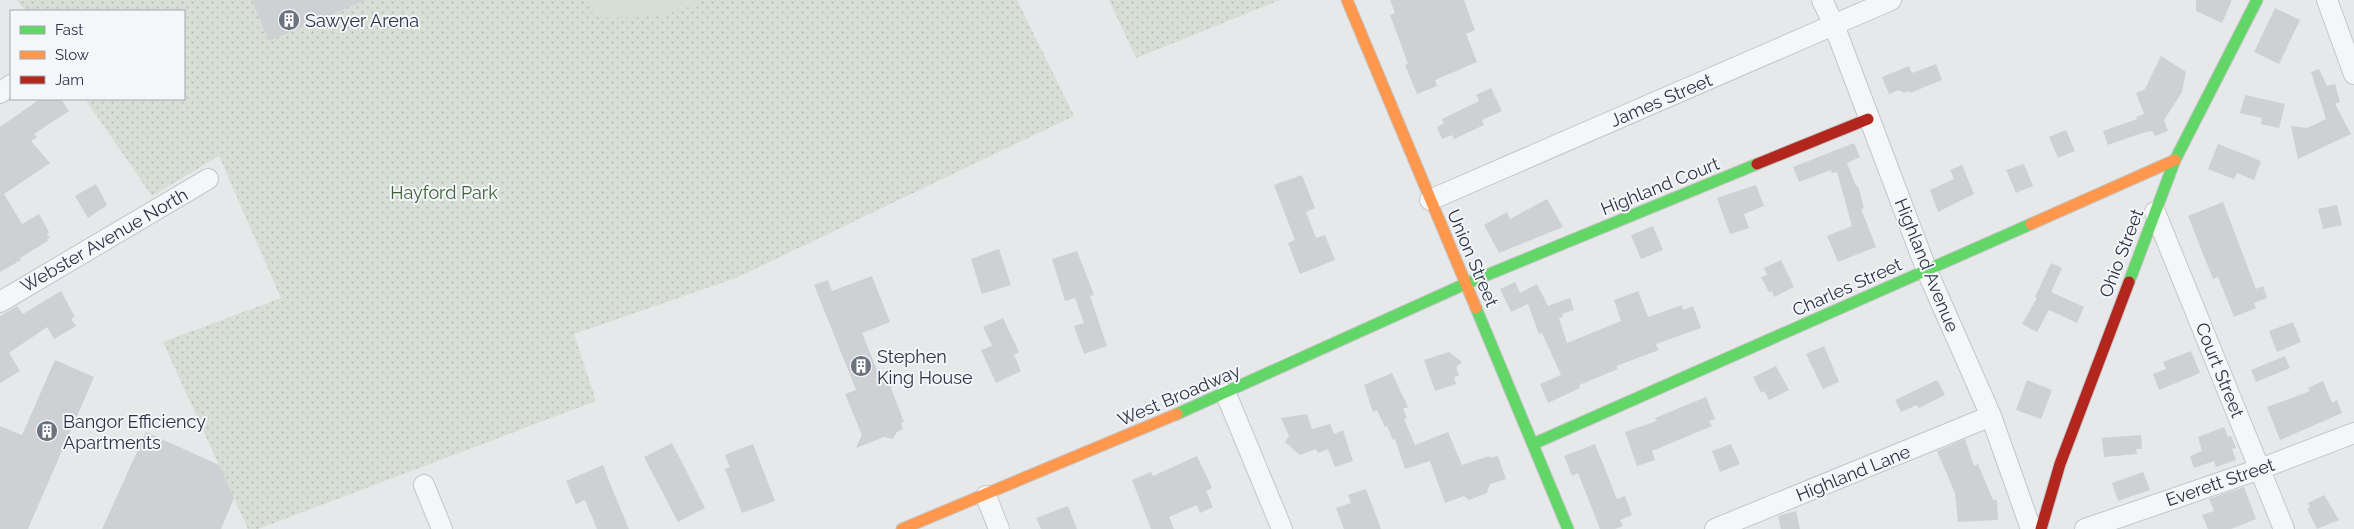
<svg xmlns="http://www.w3.org/2000/svg" width="2354" height="529" viewBox="0 0 2354 529" font-family="Raleway,sans-serif">
<style>
.grass{fill:url(#grass-dots)}
.pitch{fill:#d6ded6}
.building{fill:#ced0d3}
.lines{fill:none;stroke-linecap:round;stroke-linejoin:round}
.street-casing{stroke:#c4c6c8;stroke-width:22}
.fast-casing{stroke:#c4c6c8;stroke-width:13}
.slow-casing{stroke:#c4c6c8;stroke-width:13}
.jam-casing{stroke:#c4c6c8;stroke-width:13}
.street{stroke:#f5f6f7;stroke-width:20}
.fast{stroke:#63d668;stroke-width:11}
.slow{stroke:#ff974d;stroke-width:11}
.jam{stroke:#b3261e;stroke-width:11}
.labels{text-anchor:middle;dominant-baseline:central;stroke-width:4;stroke-linejoin:round;paint-order:stroke}
.poi-label{font-size:18px;fill:#2b3445;stroke:#f4f6f9;text-anchor:start}
.street-label{font-size:18px;fill:#2b3445;stroke:#f4f6f9}
.park-label{font-size:18px;fill:#3f6138;stroke:#f4f6f9}
</style>
<defs>
<pattern id="grass-dots" width="8" height="8" patternUnits="userSpaceOnUse" patternTransform="scale(1.25)"><rect width="8" height="8" fill="#d6ded6"/><path d="M2 2h.1M6 6h.1" fill="none" stroke="#b8bfb9" stroke-width="1.8" stroke-linecap="round"/></pattern>
</defs>
<rect width="100%" height="100%" fill="#e6e8ea"/>
<!-- grass -->
<path class="grass" d="M17 0H1017L1074 116 736 278 574 334 596 401 258 529H248L163 342 281 298 219 156 152 196 85 99H184V11H25Z
M1109 0H1280L1136 58Z"/>
<!-- pitch -->
<path class="pitch" d="M585 0H705C671 17 632 20 595 17Z"/>
<!-- building -->
<path class="building" d="M252 0H365L269 41Z
M1390 0H1464L1475 30 1466 34 1477 62 1435 80 1437 86 1417 94 1405 65 1408 64 1390 15 1395 13Z
M2196 0H2232L2222 23 2196 11Z
M2275 8 2300 20 2279 64 2254 52Z
M2161 56 2186 72 2182 92 2164 120 2168 131 2155 136 2152 131 2142 133 2108 145 2103 131 2137 119 2136 117 2144 114 2136 93 2145 89Z
M1936 64 1942 80 1910 93 1909 91 1904 93 1899 90 1889 94 1882 77 1909 66 1912 73Z
M2319 69 2327 86 2335 84 2340 102 2335 104 2351 134 2298 159 2291 126 2307 128 2326 119 2311 72Z
M1491 88 1502 111 1482 120 1484 125 1454 139 1452 135 1442 139 1437 127 1444 123 1442 119 1479 101 1476 95Z
M2245 95 2285 104 2279 128 2261 124 2262 118 2240 113Z
M40 99H61L69 111 34 134 37 137 31 141 50 163 4 194 22 224 39 214 49 232 47 234 50 238 47 239 48 241 20 258 21 260 0 272V127Z
M2066 130 2075 151 2058 158 2049 137Z
M1854 143 1860 157 1847 163 1856 186H1858L1864 208 1861 209 1876 247 1838 262 1827 236 1852 226 1837 172 1832 173 1831 170 1799 182 1793 167Z
M2218 144 2261 161 2254 180 2237 173 2234 179 2208 169Z
M2024 164 2033 186 2016 193 2006 170Z
M1962 165 1974 194 1938 212 1930 190 1954 179 1950 170Z
M1302 175 1315 208 1306 212 1316 238 1325 235 1335 260 1300 274 1288 243 1295 240 1274 185Z
M96 184 107 205 88 218 75 196Z
M1756 185 1764 206 1744 214 1749 228 1730 234 1717 198Z
M1547 199 1563 227 1499 253 1484 225 1507 212 1510 219Z
M2223 202 2256 289 2263 286 2267 298 2254 303 2256 308 2234 317 2218 277 2213 279 2188 216Z
M2337 205 2342 225 2323 229 2318 209Z
M1653 226 1663 250 1641 259 1631 235Z
M999 249 1011 285 982 294 971 259Z
M1077 251 1094 295 1090 296 1107 346 1084 354 1074 326 1084 323 1075 298 1065 301 1052 259Z
M1781 260 1794 287 1774 297 1772 291 1769 292 1761 277 1767 275 1764 268Z
M2051 263 2062 268 2051 292 2084 307 2077 323 2049 310 2037 332 2022 324 2037 298 2035 297Z
M872 276 890 322 862 333 882 382 888 380 904 422 901 423 903 429 897 432 893 439 884 437 856 448 862 435 845 394 856 390 814 285 828 280 832 291Z
M1515 282 1520 293 1537 284 1548 306 1570 298 1574 310 1562 314 1563 317 1559 318 1567 343 1621 321 1614 300 1638 291 1648 317 1682 305 1683 310 1693 306 1701 328 1656 344 1659 350 1616 366 1618 369 1579 385 1580 388 1548 403 1540 384 1561 375 1542 333 1539 334 1528 304 1511 312 1500 289Z
M61 291 75 317 71 319 76 326 54 339 47 327 9 353 20 371 0 383V316L17 306 23 314Z
M1003 318 1019 352 1014 355 1021 371 996 383 981 350 992 346 983 327Z
M2293 322 2301 342 2277 352 2269 331Z
M1824 346 1839 382 1823 389 1806 354Z
M2191 351 2200 373 2159 390 2153 374 2166 369 2163 362Z
M1449 352 1462 362 1456 367 1459 376 1454 377 1456 384 1435 391 1424 360Z
M2285 356 2290 368 2256 382 2251 370Z
M55 360 94 377 28 529H0V426L22 435Z
M1776 366 1789 390 1769 400 1764 391 1761 393 1753 377Z
M1392 373 1408 407 1403 409 1407 418 1404 419 1415 445 1448 432 1462 465 1489 456 1490 458 1498 456 1506 479 1490 484 1487 493 1469 500 1464 496 1445 503 1430 461 1405 469 1395 439 1393 440 1387 426 1385 427 1377 410 1373 412 1364 385Z
M1937 380 1945 395 1919 408 1917 405 1901 412 1895 400Z
M2027 380 2052 390 2041 419 2016 410Z
M2323 381 2332 403 2337 400 2342 413 2280 440 2267 407 2310 391 2308 388Z
M1706 397 1715 419 1709 421 1712 426 1652 451 1655 460 1637 466 1625 432 1657 421 1655 418Z
M1307 414 1312 429 1330 424 1334 434 1343 430 1353 461 1335 467 1328 449 1318 453 1316 449 1300 455 1285 442 1289 436 1281 418Z
M2224 427 2228 437 2231 436 2236 448 2232 449 2236 460 2216 467 2214 461 2194 468 2190 456 2202 451 2198 437Z
M146 432 219 465 234 498 221 529H102Z
M2141 435 2142 449H2136L2137 454 2104 457 2102 438Z
M1965 439 1974 466 1978 464 1993 500H1997L1998 520 1958 522 1955 493 1937 451Z
M672 443 705 508 678 522 644 457Z
M753 444 775 501 742 513 725 469 730 467 725 455Z
M1595 444 1617 499 1625 496 1632 515 1620 520 1623 526 1615 529H1600L1578 473 1572 476 1564 456Z
M1731 444 1740 464 1720 472 1712 451Z
M1197 456 1212 488 1206 491 1213 507 1200 513 1197 505 1169 517 1174 529H1151L1132 480 1151 472 1153 476Z
M603 465 613 491 629 529H597L585 500 576 504 566 481Z
M2143 472 2150 490 2118 501 2112 483Z
M2244 487 2256 519 2231 529H2208L2202 515 2214 511 2209 499Z
M1366 489 1381 529H1344L1336 508 1351 503 1348 495Z
M2324 495 2339 520 2317 529 2307 509 2310 507 2308 503Z
M1068 506 1077 529H1041L1036 518Z
M1796 511 1800 529H1781L1778 516Z"/>
<g class="lines">
<!-- street casing -->
<g class="street-casing">
<path id="street" d="M1822 0 1834 25 1927 271 1991 416 2031 529
M2327 0 2354 74
M0 93 11 85
M1430 200 1891 0
M2155 212 2284 529
M0 302 208 179
M1226 394 1282 529
M424 485 442 529
M986 496 999 529
M1715 529 1991 416
M2085 529 2260 469 2354 433"/>
</g>
<!-- fast casing -->
<g class="fast-casing">
<path id="fast" d="M2129 282 2175 160 2257 0
M1476 308 1568 529
M1177 414 1465 284 1757 164
M1533 444 2031 224"/>
</g>
<!-- slow casing -->
<g class="slow-casing">
<path id="slow" d="M1347 0 1476 308
M2031 224 2175 160
M902 529 1177 414"/>
</g>
<!-- jam casing -->
<g class="jam-casing">
<path id="jam" d="M1757 164 1868 119
M2041 529 2060 464 2129 282"/>
</g>
<!-- street -->
<use href="#street" class="street"/>
<!-- fast -->
<use href="#fast" class="fast"/>
<!-- slow -->
<use href="#slow" class="slow"/>
<!-- jam -->
<use href="#jam" class="jam"/>
</g>
<!-- icons -->
<defs>
<g id="building-disc" transform="scale(1.125)"><circle r="9.5" fill="#6c737f" stroke="#f4f6f9"/><path d="M-4-6H4V6H1V3H-1V6H-4ZM-2.5-4.3h1.7v1.8h-1.7ZM.8-4.3h1.7v1.8H.8ZM-2.5-1h1.7V.8h-1.7ZM.8-1h1.7V.8H.8Z" fill="#fff"/></g>
</defs>
<g fill-rule="evenodd">
<use href="#building-disc" x="289" y="20"/>
<use href="#building-disc" x="861" y="366"/>
<use href="#building-disc" x="47" y="431"/>
</g>
<g class="labels">
<!-- poi labels -->
<g class="poi-label">
<text x="305" y="20">Sawyer Arena</text>
<text x="877" y="356">Stephen<tspan x="877" dy="21">King House</tspan></text>
<text x="63" y="421">Bangor Efficiency<tspan x="63" dy="21">Apartments</tspan></text>
</g>
<!-- street labels -->
<g class="street-label">
<text transform="translate(1661 100) rotate(-23)">James Street</text>
<text transform="translate(1660 186) rotate(-22)">Highland Court</text>
<text transform="translate(104 240) rotate(-30)">Webster Avenue North</text>
<text transform="translate(2121 253) rotate(-69)">Ohio Street</text>
<text transform="translate(1473 258) rotate(67)">Union Street</text>
<text transform="translate(1927 265) rotate(68)">Highland Avenue</text>
<text transform="translate(1847 287) rotate(-24)">Charles Street</text>
<text transform="translate(2220 370) rotate(68)">Court Street</text>
<text transform="translate(1179 395) rotate(-23)">West Broadway</text>
<text transform="translate(1853 473) rotate(-22)">Highland Lane</text>
<text transform="translate(2220 482) rotate(-19)">Everett Street</text>
</g>
<!-- park labels -->
<g class="park-label">
<text x="444" y="192">Hayford Park</text>
</g>
</g>
<!-- legend -->
<rect x="10" y="10" width="175" height="90" fill="#f4f6f9" stroke="#a4a8b1"/>
<rect x="20" y="26" width="25" height="8" fill="#63d668" stroke="#a4a8b1"/>
<text x="55" y="35" font-size="15" fill="#2b3445">Fast</text>
<rect x="20" y="51" width="25" height="8" fill="#ff974d" stroke="#a4a8b1"/>
<text x="55" y="60" font-size="15" fill="#2b3445">Slow</text>
<rect x="20" y="76" width="25" height="8" fill="#b3261e" stroke="#a4a8b1"/>
<text x="55" y="85" font-size="15" fill="#2b3445">Jam</text>
</svg>
